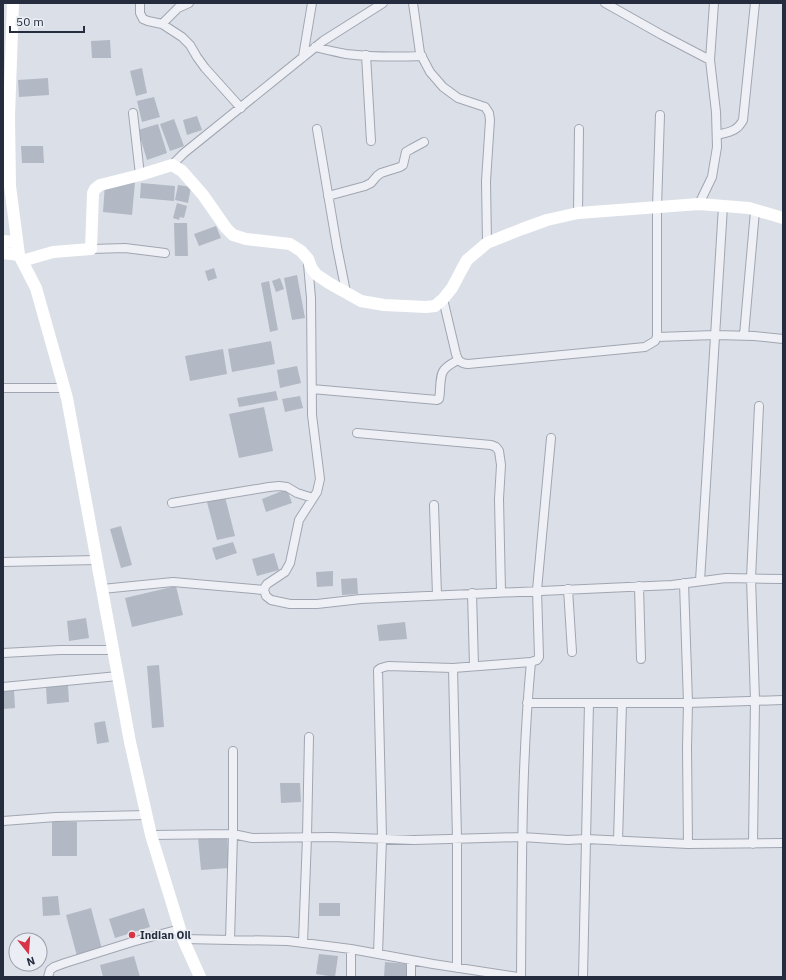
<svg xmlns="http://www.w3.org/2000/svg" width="786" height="980" viewBox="0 0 786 980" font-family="'IBM Plex Sans',sans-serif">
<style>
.building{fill:#b2b8c4}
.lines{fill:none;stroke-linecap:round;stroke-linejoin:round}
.street-casing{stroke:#a0a6b1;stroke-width:10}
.street{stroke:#eef0f5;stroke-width:8}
.secondary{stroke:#fff;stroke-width:12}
.poi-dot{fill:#d73447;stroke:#eaeef4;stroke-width:1.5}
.labels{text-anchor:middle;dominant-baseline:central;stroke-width:3;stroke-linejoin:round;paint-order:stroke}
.poi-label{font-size:11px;font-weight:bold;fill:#242c3e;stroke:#eaeef4;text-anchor:start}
</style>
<rect width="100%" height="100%" fill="#dbdfe7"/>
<!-- building -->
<path class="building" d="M110 40 111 58H92L91 41Z
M142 68 147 93 136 96 130 71Z
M48 78 49 95 19 97 18 80Z
M154 97 160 117 142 122 137 101Z
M197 116 202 130 187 135 183 120Z
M174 119 184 146 170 151 160 124Z
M158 124 167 153 147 160 138 130Z
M21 146H43L44 163H22Z
M124 180 135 182 132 215 103 212 105 184 123 185Z
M141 183 175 186 174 201 140 198Z
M178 185 191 187 188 203 175 200Z
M177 203 187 206 184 218 180 217 179 220 173 218Z
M174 223H187L188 256H175Z
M216 226 221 238 199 246 194 234Z
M214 268 217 278 208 281 205 271Z
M297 275 305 318 292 320 284 278Z
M280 278 284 289 276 292 272 281Z
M269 281 278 330 270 332 261 283Z
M271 341 275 364 232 372 228 349Z
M223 349 227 374 190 381 185 356Z
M297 366 301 383 280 388 277 370Z
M276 391 278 400 239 407 237 398Z
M300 396 303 408 285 412 282 399Z
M264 407 273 451 239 458 229 414Z
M287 489 292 503 266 512 262 499Z
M225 497 235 536 217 540 207 502Z
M121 526 132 565 121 568 110 529Z
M233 542 237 553 216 560 212 548Z
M274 553 279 570 257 576 252 559Z
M333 571V586L317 587 316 572Z
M357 578 358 594 342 595 341 579Z
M176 586 183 615 132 627 125 598Z
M86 618 89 638 69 641 67 621Z
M405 622 407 639 379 641 377 625Z
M159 665 164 727 152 728 147 666Z
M68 685 69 702 47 704 46 687Z
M3 690H14L15 708 3 709Z
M105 721 109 742 97 744 94 723Z
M280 783H300L301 802 281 803Z
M52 822H77V856H52Z
M227 835 229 868 201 870 198 837Z
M58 896 60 915 43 916 42 897Z
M319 903H340V916H319Z
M91 908 102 949 77 956 66 915Z
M144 908 150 927 115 938 109 919Z
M319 954 338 956 335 977 316 974Z
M134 956 140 977H103L100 965Z
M385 962 408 964 407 977H384Z"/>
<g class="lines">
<!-- street casing -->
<g class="street-casing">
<path id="street" d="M140 3V13L143 19 148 21 162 24 182 37 190 45 197 57 205 68 241 108
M413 3 420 53 430 72 443 87 458 98 485 107 489 113 490 120 486 181 487 243
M605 3 662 35 710 60
M162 24 178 8 189 3
M315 47C326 50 336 52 346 54 371 57 397 57 422 56
M366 55 371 141
M303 57 312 3
M133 113 140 175
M317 129 337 247 346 292
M717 135C728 132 737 132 743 120L755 3
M172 165 184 153 323 41 383 3
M328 196 365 186 371 183 377 176 381 173 400 167 403 165 406 152 411 149 424 142
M699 204 712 177 717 147 716 112 710 60 714 3
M578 213 579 129
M91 249 125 248 165 253
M443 299 456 354C458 361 461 364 468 364L645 347 655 341 657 337V207L660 115
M744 335 755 211
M657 337 715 335 754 336 783 339
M3 388H64
M312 389 437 400 439 399C441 390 439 376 444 370 448 365 453 363 458 360
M357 433 491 445 496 447 499 451 501 465 499 499 501 592
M172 503 269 487 279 486 287 487 297 493 313 498
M434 505 437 595
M3 562 97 560
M700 581 723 206
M639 586 641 659
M102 589 173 582 264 590 266 596 271 600 290 604H317L361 599 672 585 726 578 783 579
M568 589 572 652
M264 590 265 587 267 584 285 572 290 563 299 520 317 492 320 479 312 415 311 298 308 264
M472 593 474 666
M3 653 60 650H113
M453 668 457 838V968
M3 687 118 676
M527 703H688L684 583
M3 821 56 817 147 815
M151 835 233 834 252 838 331 837 414 840 522 837 568 840 586 839 688 844 687 748 688 703 783 700
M618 841 622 703
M688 844 783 843
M753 844 755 700 751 578 759 406
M183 939 288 941 351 949 433 964 518 977
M230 940 233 834V751
M303 943 307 837 309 737
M378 954 382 838 378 670 381 668 388 666 453 668 531 662 537 660 539 657 537 590 551 438
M48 977 50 970 54 967 65 963 132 942 180 929
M351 977V949
M411 977V960
M521 977C522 872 521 767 531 662
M583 977 589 703"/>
</g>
<!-- street -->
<use href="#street" class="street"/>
<!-- secondary -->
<path class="secondary" d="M13 3 9 116 10 186 19 255 36 288 67 398 130 742 151 835 183 939 200 977
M3 241 17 242
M3 253 19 255
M22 261 53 252 91 249 93 193 95 189 100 185 140 175 172 165 182 171 203 195 226 228 233 235 246 239 290 244 301 251 308 259 312 269 317 275 329 283 361 301 384 305 426 307 435 306 443 299 452 288 462 269 467 260 487 243 522 229 547 220 578 213 699 204 749 208 783 218"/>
</g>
<!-- markers -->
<circle class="poi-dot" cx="132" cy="935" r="4"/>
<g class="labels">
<!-- poi labels -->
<g class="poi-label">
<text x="140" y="935">Indian Oil</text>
</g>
</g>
<!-- border -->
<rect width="786" height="980" fill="none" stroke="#242c3e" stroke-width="8"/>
<!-- north arrow -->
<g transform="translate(28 952) rotate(163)"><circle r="19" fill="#eaeef4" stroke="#9ba0ab"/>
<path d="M0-3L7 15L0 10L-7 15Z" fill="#d73447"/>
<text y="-6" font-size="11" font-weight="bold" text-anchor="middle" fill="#242c3e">N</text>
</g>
<!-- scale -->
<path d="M10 26v6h74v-6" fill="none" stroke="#242c3e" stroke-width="2"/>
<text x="16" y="26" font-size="12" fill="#242c3e" stroke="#eaeef4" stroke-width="3" paint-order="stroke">50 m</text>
</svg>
